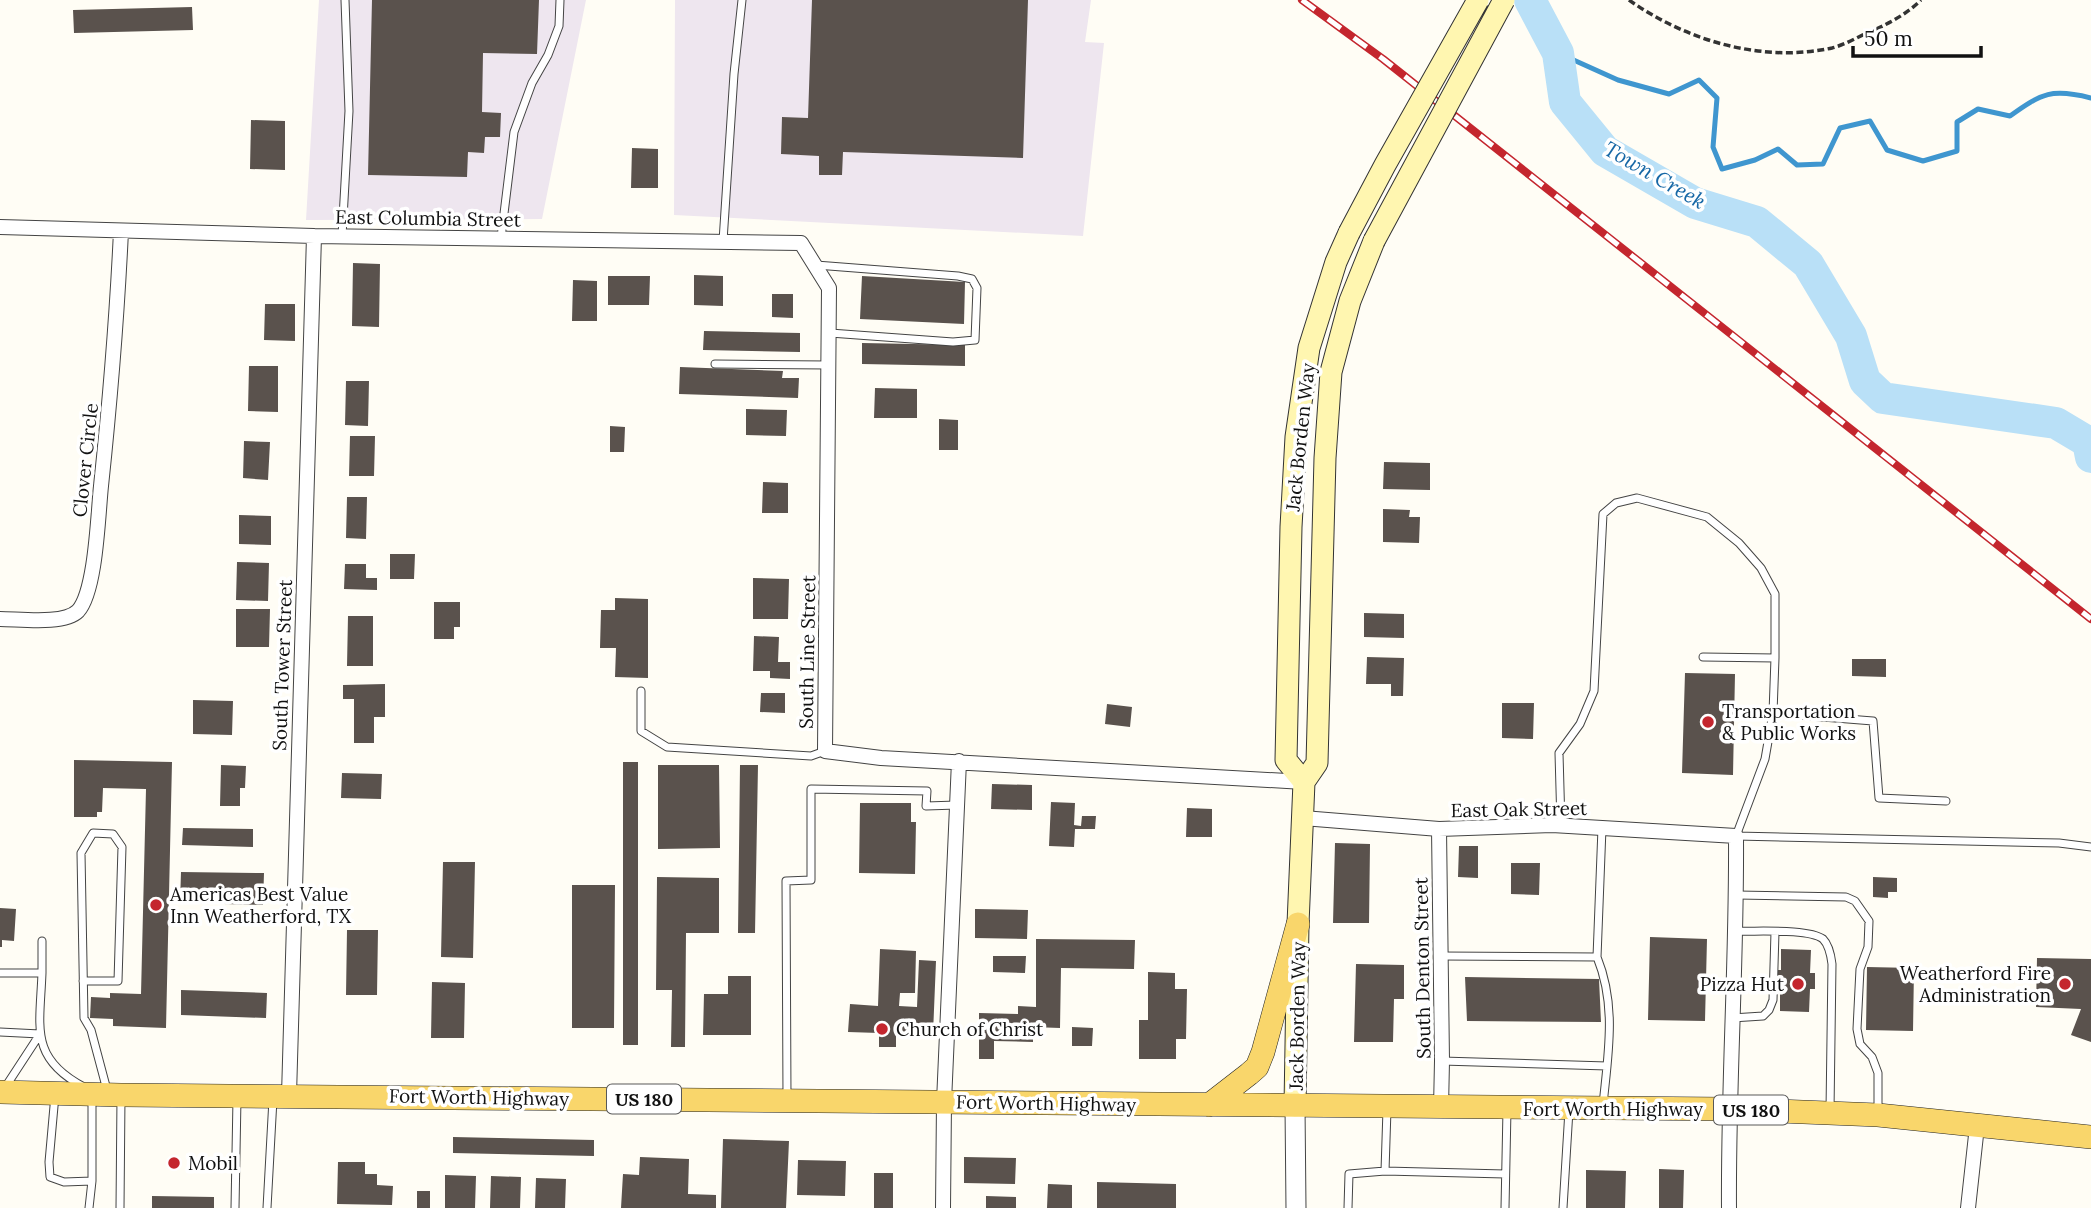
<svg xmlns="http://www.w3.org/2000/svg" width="2091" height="1208" viewBox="0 0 2091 1208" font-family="Lora,serif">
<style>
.industrial{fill:#eee6ef}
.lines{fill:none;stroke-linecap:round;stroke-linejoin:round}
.stream{stroke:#3f96cf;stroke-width:5}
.river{stroke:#b9e0f7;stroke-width:32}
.building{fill:#5a524d}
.service-casing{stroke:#444;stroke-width:9}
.minor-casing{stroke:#444;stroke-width:16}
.tertiary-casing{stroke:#444;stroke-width:21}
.secondary-casing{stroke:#333;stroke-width:23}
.primary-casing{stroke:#222;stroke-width:24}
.path{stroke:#333;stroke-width:3.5;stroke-dasharray:7 3.5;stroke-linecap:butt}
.service{stroke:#fff;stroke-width:7}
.minor{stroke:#fff;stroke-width:14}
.tertiary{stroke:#fff;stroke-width:19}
.secondary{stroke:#fff6b0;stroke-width:21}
.primary{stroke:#f9d66b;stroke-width:23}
.rail-casing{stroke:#c4262e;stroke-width:8}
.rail{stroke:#fff;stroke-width:5;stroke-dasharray:16;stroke-linecap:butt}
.secondary-bridge-casing{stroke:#333;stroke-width:23;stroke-linecap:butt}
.secondary-bridge{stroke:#fff6b0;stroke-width:21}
.poi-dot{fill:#c4262e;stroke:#fff;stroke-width:2.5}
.labels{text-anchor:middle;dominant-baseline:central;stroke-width:7;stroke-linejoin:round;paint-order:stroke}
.shield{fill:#fff;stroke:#585858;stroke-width:2}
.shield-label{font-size:18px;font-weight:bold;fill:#111}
.street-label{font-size:19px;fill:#111;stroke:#fff}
.poi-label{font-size:19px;fill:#111;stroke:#fff;text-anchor:start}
.water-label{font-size:21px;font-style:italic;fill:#1768a6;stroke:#fff}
</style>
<rect width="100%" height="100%" fill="#fffdf5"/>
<!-- industrial -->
<path class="industrial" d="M319 0H586L542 219 306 220Z
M675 0H1091L1085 42 1104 43 1083 236 674 215Z"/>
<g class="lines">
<!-- stream -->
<path class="stream" d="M1558 53 1618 80 1669 94 1699 80 1717 98 1713 147 1722 169 1755 160 1778 149 1797 165 1823 164 1840 128 1870 121 1887 150 1923 161 1957 151V122L1978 109 2010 116C2042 93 2052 88 2091 98"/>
<!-- river -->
<path class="river" d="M1530 0 1558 53 1565 102 1605 151 1695 203 1757 222 1808 264 1851 336 1865 381 1883 398 2056 423 2088 442 2091 457"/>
</g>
<!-- building -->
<path class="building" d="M372 0H539L537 54 483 53 482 112 501 113 500 137H485L484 153 468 152 467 177 368 175Z
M812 0H1028L1023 158 843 152 842 175H819V156L781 154 782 117 808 118Z
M192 7 193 30 74 33 73 10Z
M251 120 285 121V170L250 169Z
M632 148 658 149V188H631Z
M353 263 380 264 379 327 352 326Z
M694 275 723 276V306L694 305Z
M608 276H650L649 305H608Z
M862 276 965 282 964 324 860 319Z
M573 280 597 281V321H572Z
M772 294H793V318L772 317Z
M265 304H295V341L264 340Z
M704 331 800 333V352L703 350Z
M862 343 965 345V366L862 364Z
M249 366H278V412L248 411Z
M680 367 783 371 782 378H799L798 398 679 394Z
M346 381H369L368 426 345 425Z
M875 388 917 389V418H874Z
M746 409 787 410 786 436 746 435Z
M939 419 958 420V450H939Z
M610 426 625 427 624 452H610Z
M350 436H375L374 476H349Z
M244 441 270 442 268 480 243 478Z
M1384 462 1430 463V490L1383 489Z
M763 482 788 483V513H762Z
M347 497H367L366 539 346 538Z
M1383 509 1410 510 1409 517H1420L1419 543 1383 542Z
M239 515 271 516V545L239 544Z
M390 554H415L414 579H390Z
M237 562 269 563 268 601 236 600Z
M345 564H366V578H377V590L344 589Z
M753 578 789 579 788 619H753Z
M615 598 648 599V678L615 677 616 648H600L601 610H615Z
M434 602H460V627H454V639H434Z
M236 609H270L269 647H236Z
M1364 613 1404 614V638L1364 637Z
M348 616H373V666H347Z
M754 636 779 637 778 662H790V679L770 678V671H753Z
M1367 657 1404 658 1403 696H1391V684H1366Z
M1852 659H1886V677L1852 676Z
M1685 673 1735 674 1733 775 1682 773Z
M385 684V717H374V743H354V699H343V685Z
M761 693H785V713L760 712Z
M193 700 233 701 232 735 193 734Z
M1502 703H1534L1533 739 1502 738Z
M1107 704 1132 707 1130 727 1105 724Z
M74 760 172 762 166 1028 113 1026V1019L90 1018 91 997 110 998V993L141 994 146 789 103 788 102 812H97V817H74Z
M623 762H638V1045H623Z
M221 765 246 766 245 788H240V806H220Z
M658 765H719L720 848 658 849Z
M740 765H758L755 933H738Z
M342 773 382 774 381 799 341 798Z
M992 784 1032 785V810L991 809Z
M1051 802 1075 803 1074 825 1081 826 1082 816H1096L1095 829H1075L1074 847 1049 846Z
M860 803H911V822H916L915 874 859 873Z
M1187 808 1212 809V837H1186Z
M183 828 253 829V847L182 845Z
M1335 843 1370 844 1369 923H1333Z
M1459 846H1478V878L1458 877Z
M443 862H475L473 958 441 957Z
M1511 863H1540L1539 895 1511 894Z
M181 872 264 873 263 905 180 903Z
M657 877 719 878V933H686L685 1047H671L672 990H656Z
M1873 877 1897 878V892H1888V898L1873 897Z
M572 885H615L614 1028H572Z
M0 908 16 909 14 941 2 940V947H0Z
M975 909 1028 910 1027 939 975 938Z
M347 930H378L377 995H346Z
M1650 937 1707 939 1705 1021 1648 1020Z
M1036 939 1135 940 1134 969 1061 968 1060 1028 1033 1027V1042L994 1041V1059H979V1013L1018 1014V1006L1036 1007Z
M880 949 916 951 915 993H900L899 1006 917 1007 919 960 936 961 933 1034 896 1033V1047H879V1033L848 1032 850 1004 878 1006Z
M1781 949 1811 950 1810 973H1815V989H1810L1809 1012 1780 1011V979H1776V970H1781Z
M993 956H1026L1025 973 993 972Z
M2037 958 2091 959V1042L2071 1035 2081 1009 2036 1007Z
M1356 964 1404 965V999H1394L1393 1042H1354Z
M1867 967 1914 968 1913 1031 1866 1030Z
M1148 972 1175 973V989H1187L1186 1039H1176V1059H1139V1020H1148Z
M728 976H751V1035H703L704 994H728Z
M1465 977 1599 979 1601 1022 1467 1021Z
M432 982 465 983 464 1038H431Z
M181 990 267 993 266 1018 181 1015Z
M1072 1027 1093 1028 1092 1046H1072Z
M453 1137 594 1140V1156L453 1153Z
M723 1139 789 1141 786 1208H721Z
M640 1157 689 1159 688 1194 716 1195V1208H621L623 1174 639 1175Z
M964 1157 1016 1158 1015 1184 964 1183Z
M798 1160 846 1161 845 1196 797 1195Z
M338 1162H365V1174H377V1185L393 1186 392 1205 337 1204Z
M1659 1169 1684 1170 1683 1208H1659Z
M1586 1170 1626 1171 1625 1208H1586Z
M874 1173H893V1208H874Z
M445 1175 476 1176 475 1208H445Z
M491 1176 521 1177 520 1208H490Z
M536 1178 566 1179 565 1208H535Z
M1097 1182 1176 1184V1208H1097Z
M1048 1184 1072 1185V1208H1047Z
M417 1191H430V1208H417Z
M152 1196 214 1197V1208H152Z
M986 1196 1016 1197V1208H986Z"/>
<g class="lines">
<!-- service casing -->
<g class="service-casing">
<path id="service" d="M342 236 349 111 345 0
M501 238 514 132 532 83 548 55 559 26 560 0
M723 241 734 74 742 0
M816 265 958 276 972 279 977 288 975 340 953 342 830 333
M715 364 828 365
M1703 657 1775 658 1773 713 1765 759 1736 836 2059 843 2091 847
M641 691V731L667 747 811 756 825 751
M1773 713 1873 721 1879 798 1946 801
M1561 825 1559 753 1580 724 1594 691 1603 514 1616 503 1637 498 1707 517 1739 543 1761 568 1775 594V658
M1737 895 1846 897 1855 901 1869 921 1868 947 1860 969 1857 1029 1860 1044 1872 1057 1878 1073V1112
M1735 931C1755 932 1808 928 1823 939 1829 945 1831 956 1832 964L1830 1111
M1441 956 1597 957 1602 828
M1597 957C1617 1006 1608 1054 1603 1105
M0 973H42C40 1027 29 1058 84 1087
M42 973V941
M83 981H118L122 847 113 834 93 833 81 853 84 1018 91 1030 107 1090
M1732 1018 1763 1016 1769 1010 1773 1000 1775 932
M0 1032 40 1034
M1442 1061 1607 1066
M6 1086 40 1034
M55 1095 49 1162 50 1177 64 1182 92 1181
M787 1098 786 881 811 880V789L927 791 926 806 957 805
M1385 1171 1505 1174
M89 1208 92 1181V1098
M120 1208 121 1097
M235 1208 237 1098
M267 1208 273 1099
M1348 1208 1349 1174 1385 1171 1387 1109
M1505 1208 1507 1109
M1563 1208 1569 1110"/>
</g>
<!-- minor casing -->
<g class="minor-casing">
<path id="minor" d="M0 227 314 236 801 243 829 288 825 751 881 758 1304 782
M0 619C20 619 64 625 78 611 96 591 98 514 101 486 110 401 117 316 121 231
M1303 818 1439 829 1552 825 1736 836C1737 960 1728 1084 1729 1208
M1439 829 1442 1061 1441 1108
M289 1095 314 236
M943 1208 944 1102 959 761
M1968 1208 1977 1126"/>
</g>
<!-- tertiary casing -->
<g class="tertiary-casing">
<path id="tertiary" d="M1295 1106 1296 1208"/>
</g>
<!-- secondary casing -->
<g class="secondary-casing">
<path id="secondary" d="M1304 782 1286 760 1291 527 1296 437 1309 348 1336 262 1349 233
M1295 1106 1298 924 1304 782 1317 763 1325 458 1331 372 1350 301 1374 241"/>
</g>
<!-- primary casing -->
<g class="primary-casing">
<path id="primary" d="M0 1092 121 1095 1728 1109 1878 1115 2091 1137
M1209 1105 1249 1074 1257 1067 1263 1052 1298 924"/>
</g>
<!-- path -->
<path class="path" d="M1629 0C1687 41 1762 63 1832 48 1844 45 1856 38 1867 33 1886 25 1906 15 1921 0"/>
<!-- service -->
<use href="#service" class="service"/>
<!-- minor -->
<use href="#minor" class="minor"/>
<!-- tertiary -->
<use href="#tertiary" class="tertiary"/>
<!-- secondary -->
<use href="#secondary" class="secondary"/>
<!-- primary -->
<use href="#primary" class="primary"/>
<!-- rail casing -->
<g class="rail-casing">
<path id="rail" d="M1302 0 1383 59 2091 619"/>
</g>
<!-- rail -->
<use href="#rail" class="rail"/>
<!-- secondary-bridge casing -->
<g class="secondary-bridge-casing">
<path id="secondary-bridge" d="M1349 233 1385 165 1478 0
M1374 241 1504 0"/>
</g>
<!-- secondary-bridge -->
<use href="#secondary-bridge" class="secondary-bridge"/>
</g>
<!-- markers -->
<g class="poi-dot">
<circle cx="1708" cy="722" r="7"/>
<circle cx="156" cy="905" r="7"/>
<circle cx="1798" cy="984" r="7"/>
<circle cx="2065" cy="984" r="7"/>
<circle cx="882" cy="1029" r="7"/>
<circle cx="174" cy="1163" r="7"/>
</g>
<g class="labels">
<!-- shield labels -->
<g class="shield">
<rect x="607" y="1084.5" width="74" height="29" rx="5"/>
<rect x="1714" y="1095.5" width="74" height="29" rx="5"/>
</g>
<g class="shield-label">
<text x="644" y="1099">US 180</text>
<text x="1751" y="1110">US 180</text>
</g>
<!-- street labels -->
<g class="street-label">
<text transform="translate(428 218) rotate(1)">East Columbia Street</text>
<text transform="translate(1300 437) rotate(-84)">Jack Borden Way</text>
<text transform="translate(85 460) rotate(-84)">Clover Circle</text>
<text transform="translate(807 652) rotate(-89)">South Line Street</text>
<text transform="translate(282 665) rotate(-88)">South Tower Street</text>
<text transform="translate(1519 809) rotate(-1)">East Oak Street</text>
<text transform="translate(1422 968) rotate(-91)">South Denton Street</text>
<text transform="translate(1297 1016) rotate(-89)">Jack Borden Way</text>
<text transform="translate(479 1097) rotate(1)">Fort Worth Highway</text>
<text transform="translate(1046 1103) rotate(1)">Fort Worth Highway</text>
<text x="1613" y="1109">Fort Worth Highway</text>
</g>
<!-- poi labels -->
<g class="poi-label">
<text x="1722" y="711">Transportation<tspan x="1722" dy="22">&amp; Public Works</tspan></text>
<text x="170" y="894">Americas Best Value<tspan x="170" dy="22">Inn Weatherford, TX</tspan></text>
<text x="2051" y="973" text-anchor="end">Weatherford Fire<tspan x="2051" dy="22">Administration</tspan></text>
<text x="1784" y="984" text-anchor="end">Pizza Hut</text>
<text x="896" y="1029">Church of Christ</text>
<text x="188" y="1163">Mobil</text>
</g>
<!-- water labels -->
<g class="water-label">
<text transform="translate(1655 175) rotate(30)">Town Creek</text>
</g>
</g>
<!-- scale -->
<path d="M1853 46v10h128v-10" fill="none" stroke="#111111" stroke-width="3.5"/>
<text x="1864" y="46" font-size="21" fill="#111111" stroke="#ffffff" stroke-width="5" paint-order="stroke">50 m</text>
</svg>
